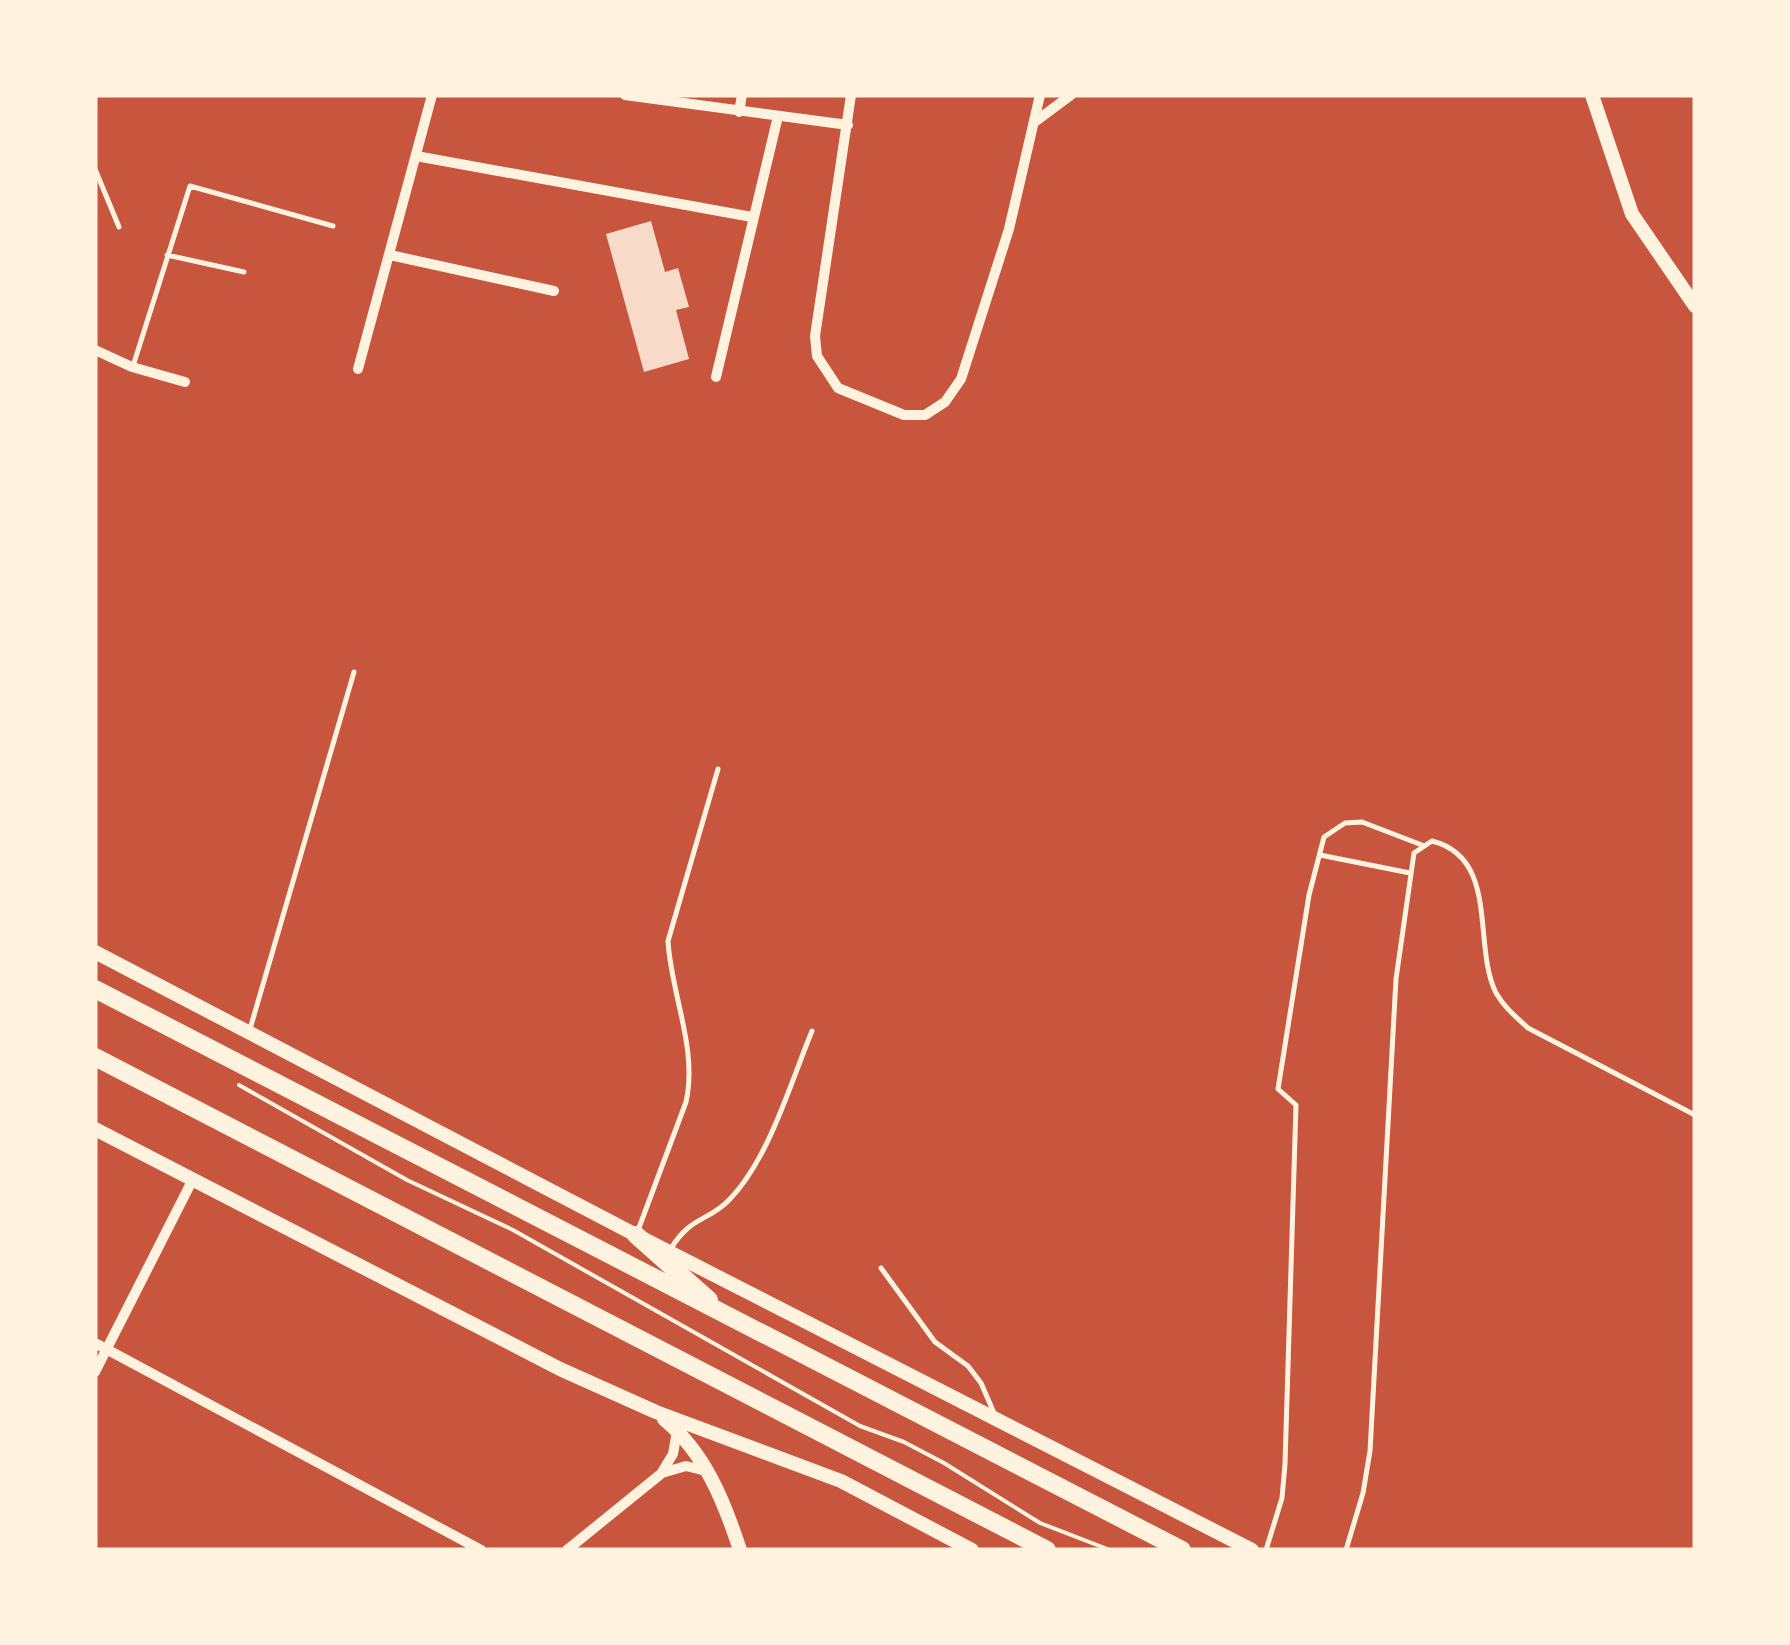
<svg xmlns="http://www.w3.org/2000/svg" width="1790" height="1645" viewBox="0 0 1790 1645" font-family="Quicksand,sans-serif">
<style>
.building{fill:#f7dbc8}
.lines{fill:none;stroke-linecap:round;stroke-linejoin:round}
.path{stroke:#fff3e0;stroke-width:4}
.service{stroke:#fff3e0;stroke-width:5}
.minor{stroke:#fff3e0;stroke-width:10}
.tertiary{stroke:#fff3e0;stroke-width:14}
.primary{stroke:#fff3e0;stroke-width:18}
</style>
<rect width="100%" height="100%" fill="#c8553d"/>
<!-- building -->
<path class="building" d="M651 221 665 272 678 268 689 307 676 310 689 359 644 372 606 234Z"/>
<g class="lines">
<!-- path -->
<path class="path" d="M239 1085 407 1180 513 1230 860 1426 904 1442 944 1463 1040 1523 1110 1550"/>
<!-- service -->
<path class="service" d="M95 169 119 227
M167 255 244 272
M133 366 190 186 333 226
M1320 855 1410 873
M250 1029 354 672
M637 1233 686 1102C698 1049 671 994 668 941L718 769
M670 1250C691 1215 708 1222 729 1200 769 1159 790 1084 812 1031
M881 1268 935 1342 968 1366 981 1383 994 1413
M1266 1550 1282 1498 1285 1464 1296 1105 1278 1089 1309 895 1324 837 1345 823 1362 822 1422 845
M1346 1550 1363 1493 1370 1451 1396 979 1414 853 1432 841C1500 858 1472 945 1496 993 1504 1007 1516 1017 1528 1028L1695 1115"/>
<!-- minor -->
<path class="minor" d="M625 95 848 125
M851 95 815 336 817 356 838 388 904 415H925L945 402 961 379 1009 229 1040 95
M739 112 742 95
M1036 121 1071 95
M416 156 752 217
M390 255 554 291
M95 350 132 367 185 382
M358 369 432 95
M716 377 778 116
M95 1343 481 1550
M95 1372 193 1179
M662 1472 673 1454 677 1431
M567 1550 662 1473 686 1466 706 1471"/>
<!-- tertiary -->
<path class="tertiary" d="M1592 95 1632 214 1695 306
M95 952 636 1235 1252 1550
M95 1129 560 1369 656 1412 841 1481 972 1550
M664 1419C705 1453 724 1501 740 1550"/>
<!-- primary -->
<path class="primary" d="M95 989 1182 1550
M95 1057 1047 1550
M636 1235 709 1300"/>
</g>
<!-- border -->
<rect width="1790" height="1645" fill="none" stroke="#fff3e0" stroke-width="195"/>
</svg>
